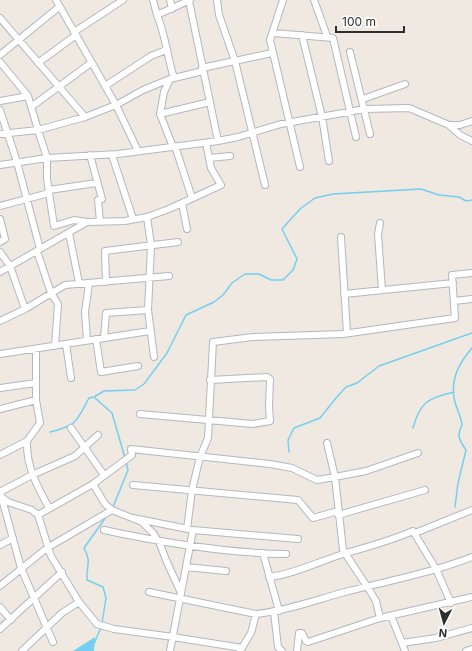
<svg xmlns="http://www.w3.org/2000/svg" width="472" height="651" viewBox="0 0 472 651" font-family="Inter,sans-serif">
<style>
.water{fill:#75cff0}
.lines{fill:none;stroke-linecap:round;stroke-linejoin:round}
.stream{stroke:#75cff0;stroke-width:1.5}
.minor-casing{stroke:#b4b7c1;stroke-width:8}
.minor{stroke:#fff;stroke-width:6}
</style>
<rect width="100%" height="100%" fill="#efe9e1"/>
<!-- water -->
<path class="water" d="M95 637 94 651H73Z"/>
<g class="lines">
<!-- stream -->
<path class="stream" d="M95 398 112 413 125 458
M413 428C420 402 428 398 454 392
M50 432C78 425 76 422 89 398L94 397 104 391 135 390 144 384 167 353 186 315 214 302 223 295 232 283 245 274H259L271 280H283L293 270 297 259 282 229 300 209 315 198 333 194 421 189 439 195 459 197 466 201 472 200
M289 452 288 440 294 428 320 418 336 398 346 387 357 383 379 366 472 333
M113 507 128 470 126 462
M455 507 458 483 466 450C460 441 456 436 462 425 461 416 456 408 454 398 451 378 459 363 472 348
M102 623 106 598 103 587 87 580C86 565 92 563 84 548L106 517
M94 644 101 627"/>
<!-- minor casing -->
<g class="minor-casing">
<path id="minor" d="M56 0 116 105 138 151
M153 0 157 15
M170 0 172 9
M217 0 219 15 235 61 265 185
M283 0 270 40 300 167
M314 0 327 36
M189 1 218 141
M0 18 85 117
M74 32 123 0
M273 33 333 38 356 137
M302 35 322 117 329 161
M350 52 370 134
M0 55 59 7
M0 62 28 96
M38 63 76 35
M202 68 272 53
M174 78C167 57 166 36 157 15L190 0
M170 79 164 92 160 114 173 147
M105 86 151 56 166 50
M363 99 405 84
M0 101 28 96 38 130 0 134
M31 107 91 63
M0 110 17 162 40 249
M160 114 210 102
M449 125 460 135 472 141
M175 146 192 198
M90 155 102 199 98 200 100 222
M112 155 133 219
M209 158 230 156
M0 165 47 158 118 154 218 141 238 137 281 124 365 109 409 108 449 125H460L472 121
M49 190 96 183
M182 203 187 229
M0 206 49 193
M147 217 169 209 221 185 211 168 206 143
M0 219 5 239 0 242
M87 222 74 220 54 226 47 179V158L38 130 85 117 116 105 143 90 170 79 203 71
M380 223 378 234 382 290
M69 233 79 283
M341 237 347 333
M37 251 51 293 58 304 55 346
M0 252 10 266 25 309
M0 272 87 222 125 221 147 217 151 245 148 310 154 357
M106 282 105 251 178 242
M344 294 453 283
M454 301 472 299
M0 321 25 309 65 285 169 276
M104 338 106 313 148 310
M96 339 101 372 138 366
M87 340 85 312 89 284
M66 344 71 378
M0 354 150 331
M0 388 36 383
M0 409 36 400
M140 414 253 424 270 421 269 407 270 379 267 377 210 380
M71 428 104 475
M27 441C26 466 37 486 49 508
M0 455 27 441 40 423 36 400V349
M93 484 105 504 112 510 142 522 153 533 160 544 166 560 181 593
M133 485 298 500 313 518 338 511
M0 492 32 475 75 456 98 435
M0 496 8 502 32 510 38 515 51 556 79 602 97 624 114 629 173 637 242 648
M2 499 21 568 53 642
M38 515 93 484 132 455 131 449 270 464 292 468 317 480 335 477 327 443
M338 515 425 490
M133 518 193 530 298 539
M187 529 192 490 200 457 208 438 213 342 253 337 343 334 455 318 452 275 472 273
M104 530C164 543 224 553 286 554
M415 533 472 510
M0 545 13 538
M263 553 279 611
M186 567 226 571
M269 577C294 574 318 562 343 554 367 547 390 541 413 531L436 569 451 603
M0 586 47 548 112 510
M149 592 256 614
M0 607 11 620
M274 612 278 647 282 651
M391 616 402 643
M380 618 376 601 370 591 343 550 335 477 366 471 418 453
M0 629 62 572
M22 651 62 613 79 602
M170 651 193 530
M240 651 251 633 256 614C286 611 315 600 345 592 387 581 431 573 472 557
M297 651 299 633H302L306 641 308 642 380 618 472 597
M405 651 402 643 436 638 472 628
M466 651 472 649"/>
</g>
<!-- minor -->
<use href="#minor" class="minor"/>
</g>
<!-- north arrow -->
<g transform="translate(444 623) rotate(186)" stroke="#ffffff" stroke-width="3" paint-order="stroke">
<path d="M0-3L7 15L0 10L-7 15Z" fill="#2e2e2e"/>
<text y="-6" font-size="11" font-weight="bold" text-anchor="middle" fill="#2e2e2e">N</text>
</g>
<!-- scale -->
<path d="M336 26v6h68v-6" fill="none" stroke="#2e2e2e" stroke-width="2"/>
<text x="342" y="26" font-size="12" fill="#2e2e2e" stroke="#ffffff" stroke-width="3" paint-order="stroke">100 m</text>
</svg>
